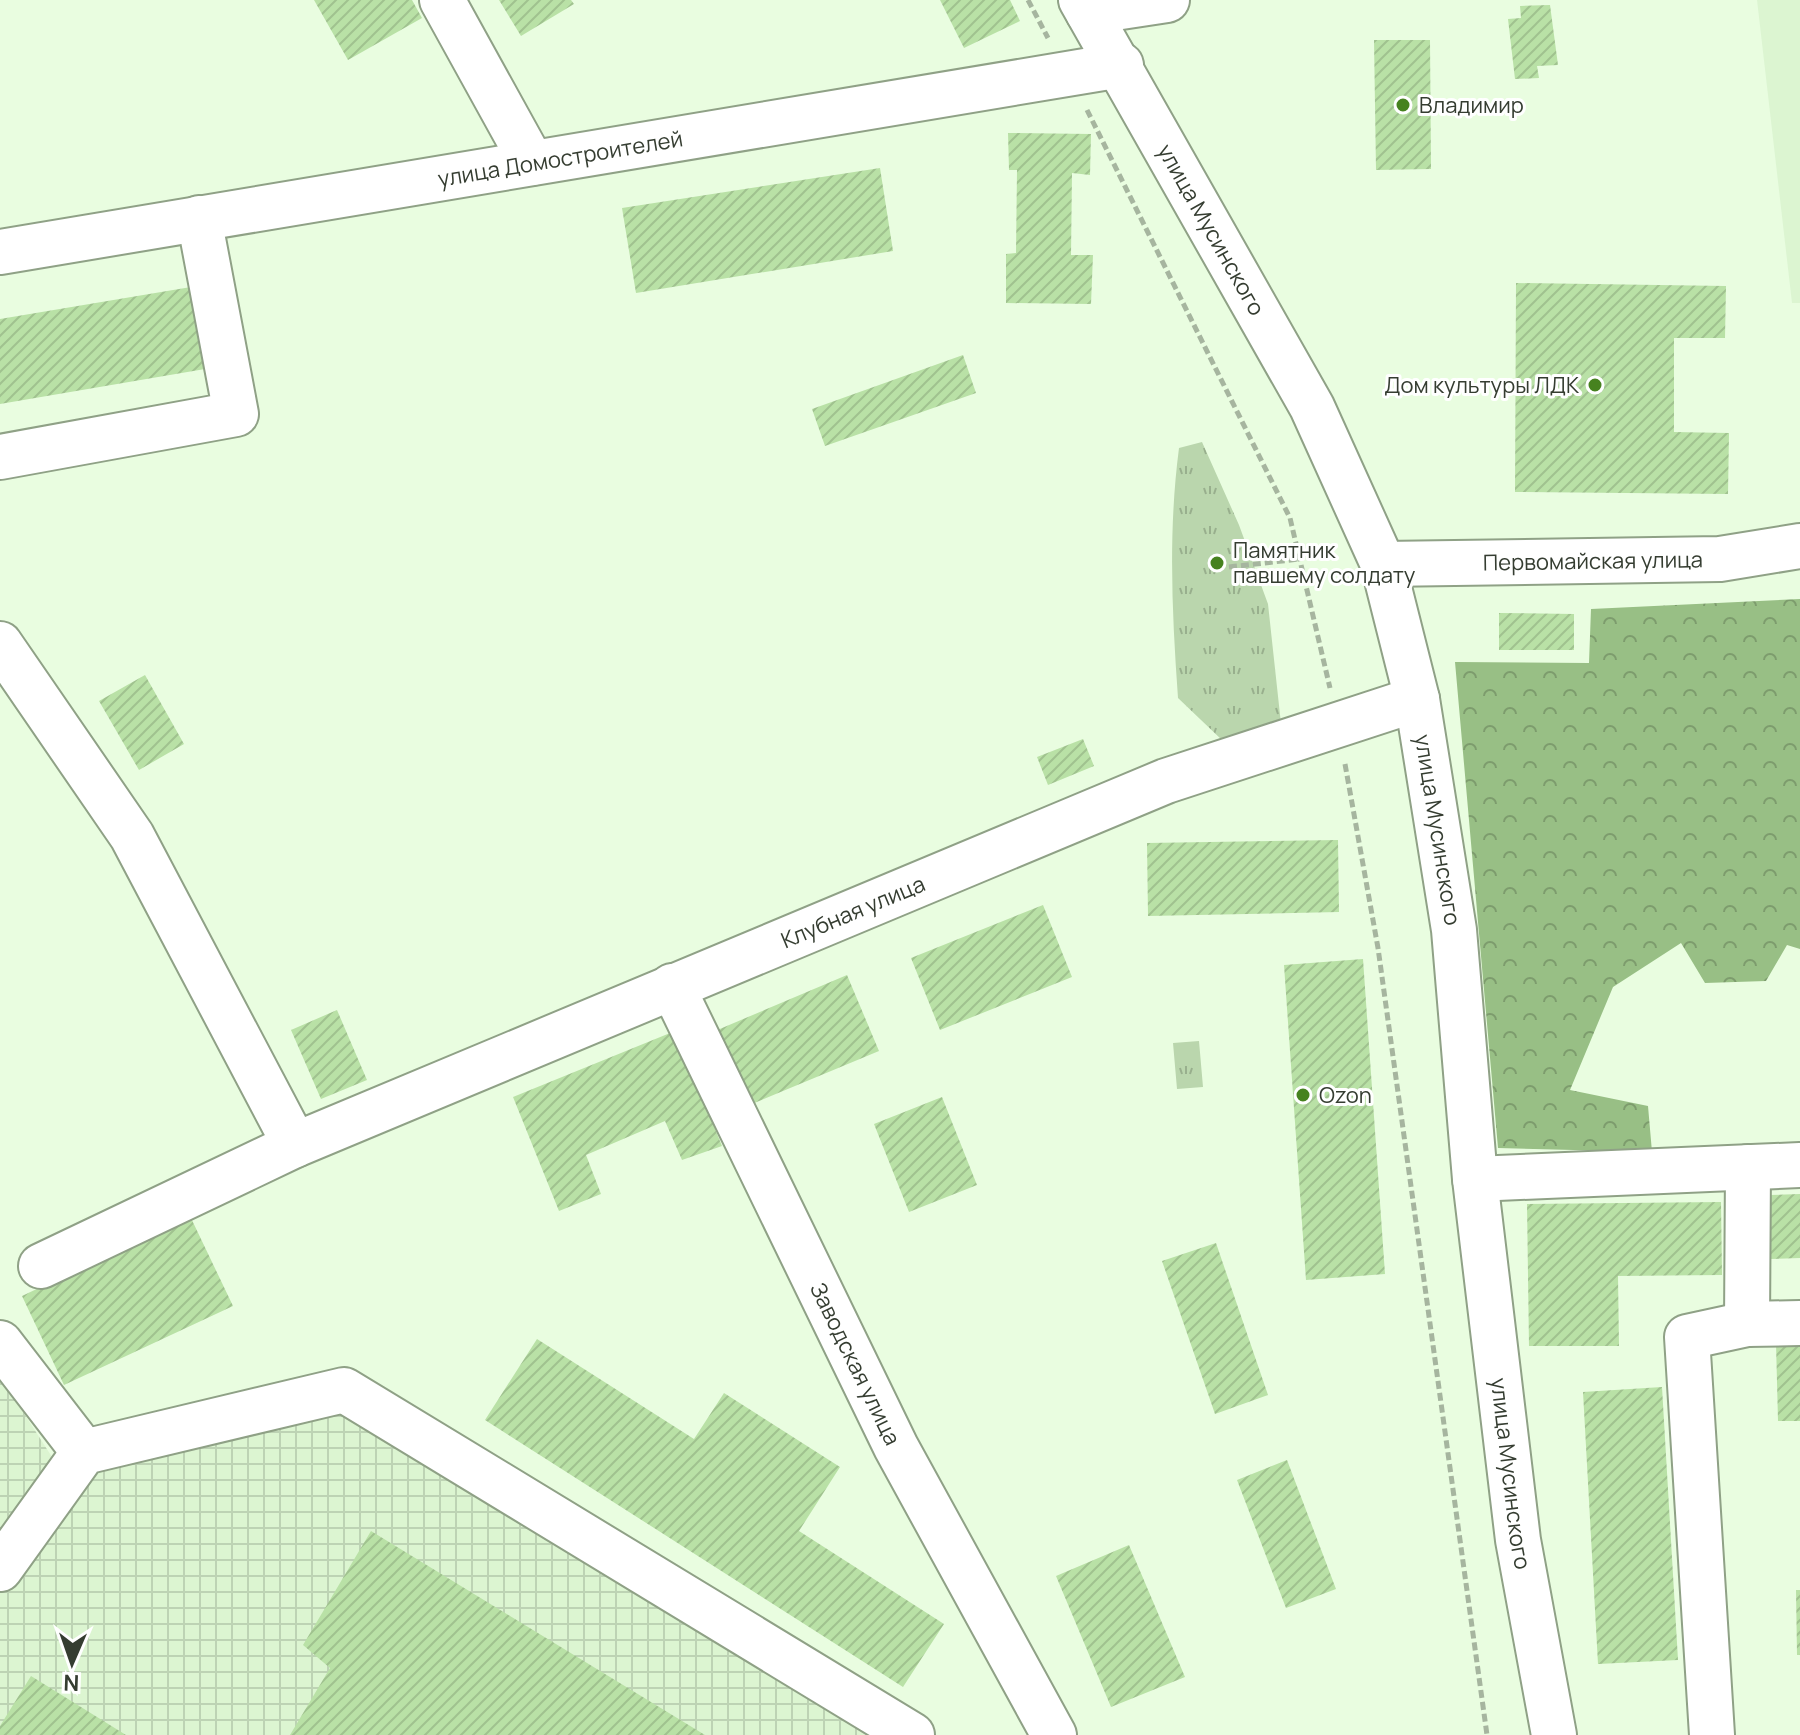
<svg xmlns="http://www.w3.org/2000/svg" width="1800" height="1735" viewBox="0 0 1800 1735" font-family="Manrope,sans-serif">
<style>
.built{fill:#dcf5d1}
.industrial{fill:url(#industrial-grid)}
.grass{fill:url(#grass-tufts)}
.forest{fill:url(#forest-crowns)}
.building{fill:url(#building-hatch)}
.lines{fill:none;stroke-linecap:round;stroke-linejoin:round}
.minor-casing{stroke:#8fa186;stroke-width:48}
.path{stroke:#a6b59f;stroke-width:5;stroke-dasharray:8 4;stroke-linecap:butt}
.minor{stroke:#fff;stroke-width:44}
.poi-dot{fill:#46821f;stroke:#fff;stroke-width:3}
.labels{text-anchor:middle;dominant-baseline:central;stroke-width:6;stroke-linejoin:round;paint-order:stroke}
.poi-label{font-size:22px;fill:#353d31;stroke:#fff;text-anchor:start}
.street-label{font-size:22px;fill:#353d31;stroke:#fff}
</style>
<defs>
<pattern id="industrial-grid" width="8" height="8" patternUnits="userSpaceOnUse" patternTransform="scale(2)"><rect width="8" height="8" fill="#dcf5d1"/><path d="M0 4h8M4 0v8" fill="none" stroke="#bdd3b4"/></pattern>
<pattern id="grass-tufts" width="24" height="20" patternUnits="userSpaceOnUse" patternTransform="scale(2)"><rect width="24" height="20" fill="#bad6ad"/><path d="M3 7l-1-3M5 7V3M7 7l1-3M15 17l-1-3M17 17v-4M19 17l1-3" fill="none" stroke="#98af8d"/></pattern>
<pattern id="forest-crowns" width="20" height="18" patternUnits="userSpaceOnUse" patternTransform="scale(2)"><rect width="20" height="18" fill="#98bf85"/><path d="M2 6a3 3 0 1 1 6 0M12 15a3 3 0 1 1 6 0" fill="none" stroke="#7d9c6d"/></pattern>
<pattern id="building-hatch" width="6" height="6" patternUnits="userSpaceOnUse" patternTransform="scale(2)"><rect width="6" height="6" fill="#b9e1a6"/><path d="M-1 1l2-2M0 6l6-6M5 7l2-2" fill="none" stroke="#a0c28f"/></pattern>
</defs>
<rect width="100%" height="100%" fill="#e9fde0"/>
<!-- built -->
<path class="built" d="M1757 0H1800V303H1792Z"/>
<!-- industrial -->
<path class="industrial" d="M0 1376 61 1471 343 1411 869 1735H0Z"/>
<!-- grass -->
<path class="grass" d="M1202 442 1239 525 1268 604 1282 733 1223 741 1178 698C1172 614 1168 532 1179 448Z
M1199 1041 1203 1087 1177 1089 1173 1043Z"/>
<!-- forest -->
<path class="forest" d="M1800 599V949L1787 945 1766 981 1705 983 1681 943 1613 987 1570 1090 1648 1106 1652 1152 1498 1148 1455 662 1589 663 1591 609Z"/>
<!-- building -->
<path class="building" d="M314 0H412L422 18 348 60Z
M499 0H571L574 4 521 36Z
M940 0H1010L1020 21 964 48Z
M1550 5 1558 65 1537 66 1539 78 1515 79 1508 19 1521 18 1520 6Z
M1374 40H1430L1431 169 1376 170Z
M1008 133 1091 134 1090 175 1072 173 1071 255H1093L1091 304 1006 303V254L1016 253 1017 170H1009Z
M880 168 893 251 636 293 622 208Z
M1516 283 1726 286 1725 338H1674V432L1729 433 1728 494 1515 492Z
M191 287 205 369 0 404V319Z
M963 355 976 393 825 446 812 409Z
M1499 613 1574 614V650H1499Z
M145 675 184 744 139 770 99 701Z
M1083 739 1094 766 1048 785 1037 757Z
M1338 840 1339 912 1148 916 1147 843Z
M1043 905 1072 977 940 1030 911 958Z
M1363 959 1385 1274 1306 1280 1284 965Z
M847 975 879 1051 747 1106 715 1031Z
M337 1010 367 1080 321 1099 291 1030Z
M675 1031 722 1146 682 1160 665 1121 586 1155 601 1194 559 1211 513 1097Z
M942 1097 977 1185 909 1212 874 1124Z
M1800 1194V1258L1770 1259 1769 1195Z
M1721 1202 1722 1275 1618 1276 1619 1346H1529L1527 1204Z
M190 1216 233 1306 64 1385 22 1296Z
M1216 1243 1268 1395 1215 1414 1162 1261Z
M537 1339 694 1439 724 1393 840 1467 799 1531 944 1624 903 1687 485 1420Z
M1776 1343H1800V1421H1778Z
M1662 1387 1678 1660 1598 1664 1583 1392Z
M1287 1460 1336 1589 1286 1608 1237 1480Z
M371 1531 705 1735H290L330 1668 303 1645Z
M1129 1545 1185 1677 1111 1707 1056 1576Z
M1796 1590H1800V1655H1797Z
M31 1676 126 1735H0V1726Z"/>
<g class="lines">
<!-- minor casing -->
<g class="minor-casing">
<g id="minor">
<path d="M442 0 532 163"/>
<path id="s1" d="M1081 0 1312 407 1383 564 1417 699 1454 930 1475 1179 1518 1540 1554 1735"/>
<path d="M1088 12 1167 0"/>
<path id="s2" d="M0 252 1121 65"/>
<path d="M0 457 236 414 199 218"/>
<path id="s3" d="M1383 564 1720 559 1800 546"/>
<path d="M0 644 132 836 295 1145"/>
<path id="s4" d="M672 986 896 1447 1054 1735"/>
<path d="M1748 1167 1747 1324 1800 1323"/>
<path d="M1475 1179 1800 1165"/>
<path id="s5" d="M41 1266 295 1145 1166 781 1417 699"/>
<path d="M0 1343 84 1452"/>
<path d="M0 1569 84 1452 344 1390 912 1735"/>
<path d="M1712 1735 1687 1337 1747 1324"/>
</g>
</g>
<!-- path -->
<path class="path" d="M1028 0 1048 38
M1087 110 1290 518 1330 688
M1229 567 1300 559
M1345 764 1378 948 1487 1735"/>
<!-- minor -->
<use href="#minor" class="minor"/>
</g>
<!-- markers -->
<g class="poi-dot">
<circle cx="1403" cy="105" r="8"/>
<circle cx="1595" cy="385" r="8"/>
<circle cx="1217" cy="563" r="8"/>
<circle cx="1303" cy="1095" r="8"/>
</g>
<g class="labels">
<!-- poi labels -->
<g class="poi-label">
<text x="1419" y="105">Владимир</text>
<text x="1579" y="385" text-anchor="end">Дом культуры ЛДК</text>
<text x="1233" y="550">Памятник<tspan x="1233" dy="25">павшему солдату</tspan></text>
<text x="1319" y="1095">Ozon</text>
</g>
<!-- street labels -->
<g class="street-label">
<text stroke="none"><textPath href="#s2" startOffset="568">улица Домостроителей</textPath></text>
<text stroke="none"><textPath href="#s1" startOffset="264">улица Мусинского</textPath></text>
<text stroke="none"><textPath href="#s3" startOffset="210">Первомайская улица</textPath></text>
<text stroke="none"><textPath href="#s1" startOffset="912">улица Мусинского</textPath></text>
<text stroke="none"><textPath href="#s5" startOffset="886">Клубная улица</textPath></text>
<text stroke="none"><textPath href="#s4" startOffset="420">Заводская улица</textPath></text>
<text stroke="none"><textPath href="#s1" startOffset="1560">улица Мусинского</textPath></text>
</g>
</g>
<!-- north arrow -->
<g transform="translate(72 1663) rotate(182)" stroke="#ffffff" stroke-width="6" paint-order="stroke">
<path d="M0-6L14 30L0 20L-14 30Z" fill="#353d31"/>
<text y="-12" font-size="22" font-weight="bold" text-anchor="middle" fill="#353d31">N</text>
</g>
</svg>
